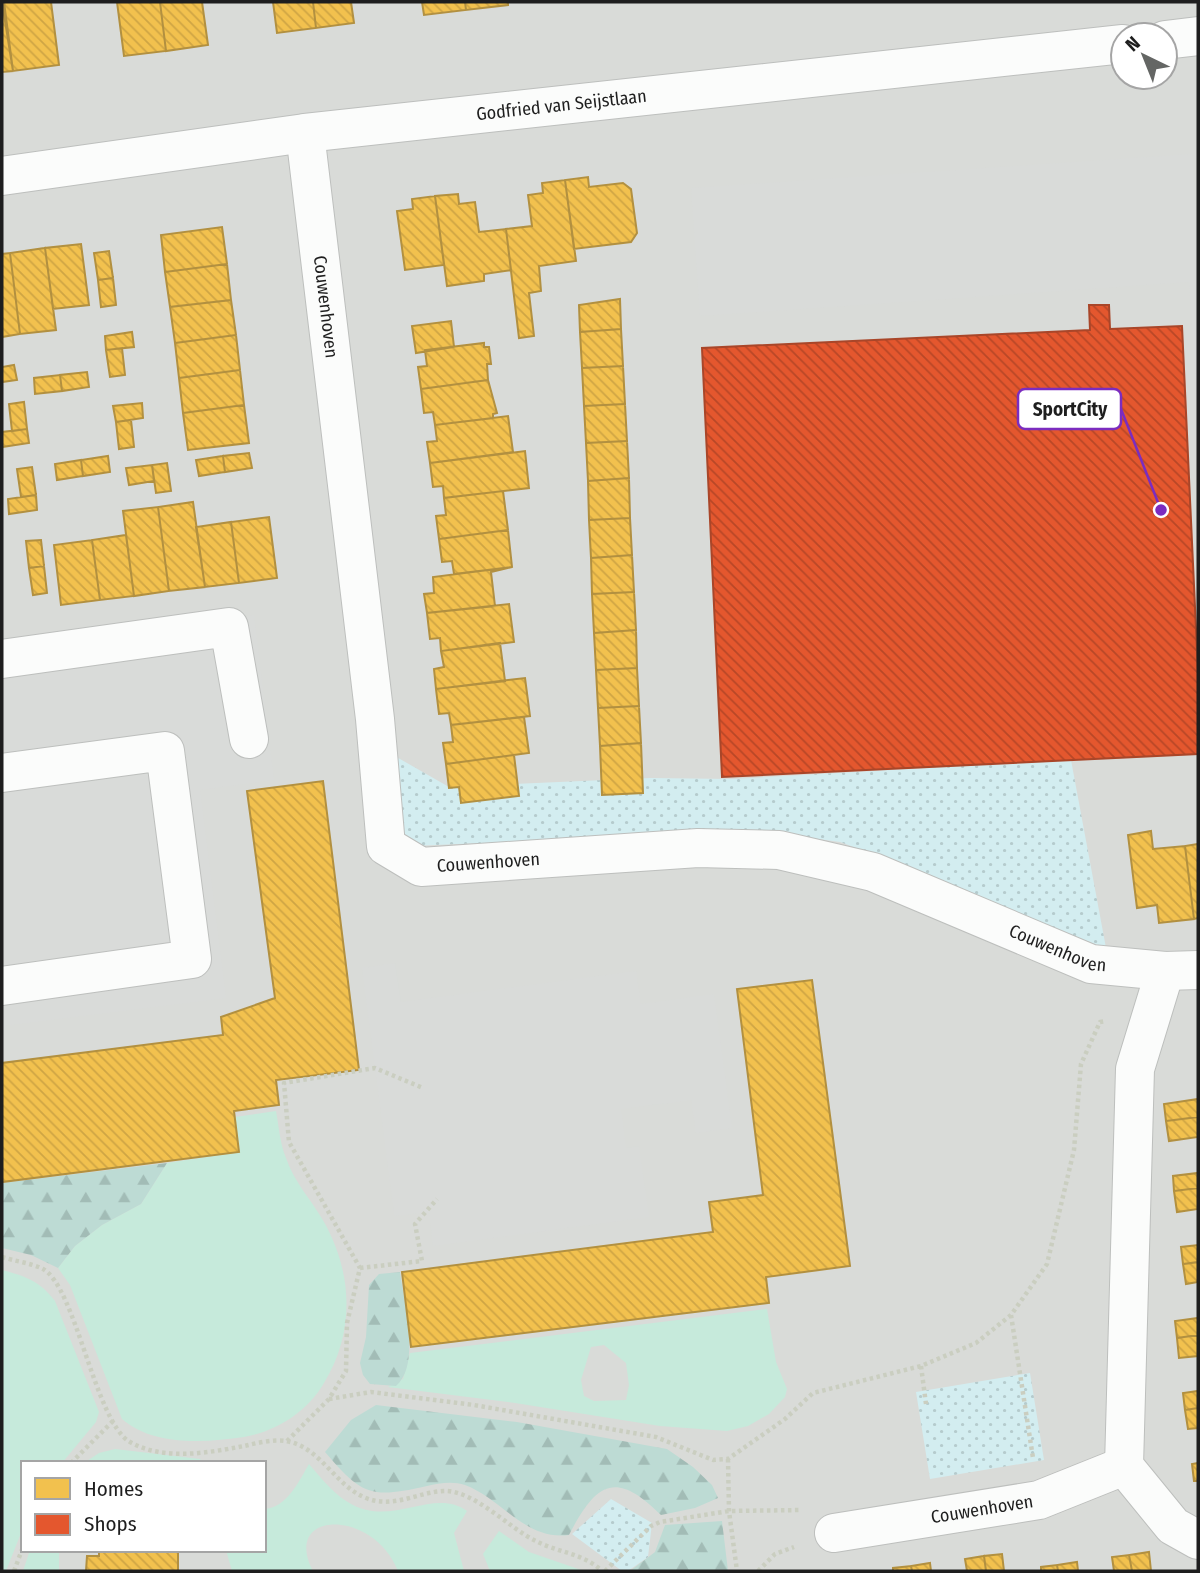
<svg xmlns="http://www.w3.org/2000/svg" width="1200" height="1573" viewBox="0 0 1200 1573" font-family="'Fira Sans Condensed',sans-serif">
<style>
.residential{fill:#d9dbd8;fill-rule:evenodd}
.grass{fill:#c6eadb;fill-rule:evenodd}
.forest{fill:url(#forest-firs)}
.park{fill:url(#park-dots)}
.parking{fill:#d9dbd9}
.homes{fill:url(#homes-back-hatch);stroke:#b29040;stroke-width:2}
.shops{fill:url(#shops-back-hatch);stroke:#a94629;stroke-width:2}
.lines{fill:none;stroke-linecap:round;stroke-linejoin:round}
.minor-casing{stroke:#bdbfbd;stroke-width:40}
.path{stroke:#cacec0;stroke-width:4.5;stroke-dasharray:3.5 3.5;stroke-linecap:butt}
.minor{stroke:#fbfcfb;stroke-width:38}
.labels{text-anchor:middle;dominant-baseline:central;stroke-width:7;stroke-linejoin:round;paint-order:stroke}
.street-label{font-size:18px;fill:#1e1e1e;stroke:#fff}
.leader{fill:none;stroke:#7b2cbf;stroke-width:2.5}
.callout-dot{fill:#7b2cbf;stroke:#fff;stroke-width:2.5}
.callout{fill:#fff;stroke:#7b2cbf;stroke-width:2.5}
.callout-label{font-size:19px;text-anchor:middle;font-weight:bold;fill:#1e1e1e}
</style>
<defs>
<pattern id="forest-firs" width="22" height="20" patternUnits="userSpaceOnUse" patternTransform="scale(1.75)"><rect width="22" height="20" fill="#bddbd4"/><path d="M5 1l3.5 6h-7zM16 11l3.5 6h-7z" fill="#a2bcb6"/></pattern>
<pattern id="park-dots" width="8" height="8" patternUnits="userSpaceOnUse" patternTransform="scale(1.75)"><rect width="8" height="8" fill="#d3edf0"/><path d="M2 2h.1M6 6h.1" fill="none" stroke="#b5cbcd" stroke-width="1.8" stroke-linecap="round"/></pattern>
<pattern id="homes-back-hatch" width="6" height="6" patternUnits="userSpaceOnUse" patternTransform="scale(1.75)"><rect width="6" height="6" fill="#f2c14e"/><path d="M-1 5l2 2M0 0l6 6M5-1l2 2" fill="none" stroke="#cfa544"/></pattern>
<pattern id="shops-back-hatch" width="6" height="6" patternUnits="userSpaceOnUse" patternTransform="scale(1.75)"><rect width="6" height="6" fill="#e4572e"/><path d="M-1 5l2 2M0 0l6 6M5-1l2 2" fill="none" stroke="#b84727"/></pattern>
</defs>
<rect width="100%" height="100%" fill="#e7ece7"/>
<!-- residential -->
<path class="residential" d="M2 2H1198V1571H2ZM1123 35H1165V77H1123ZM23 1463H264V1550H23Z"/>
<!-- grass -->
<path class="grass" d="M276 1111C279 1127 280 1144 286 1158 294 1182 312 1201 324 1222 353 1274 355 1332 324 1383 307 1412 277 1431 244 1437 204 1443 153 1446 122 1419L70 1285 58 1268 75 1246 102 1225 141 1204 167 1163 239 1152 235 1117Z
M2 1270C25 1276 40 1281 55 1301L99 1412 96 1422 62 1463H23V1528L6 1571H2Z
M767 1309 776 1362 787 1389 785 1397 769 1414 748 1426 727 1431 660 1426 515 1403 388 1387 403 1379 410 1353ZM604 1345 626 1363 629 1385 626 1400 594 1401 584 1396 581 1380 591 1347Z
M115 1449 200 1459 204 1463H84L99 1453Z
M309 1464C322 1479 335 1496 353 1505 394 1526 435 1487 467 1511L454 1533 464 1571H398C373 1508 281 1510 313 1571H232L226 1550H264V1509C287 1508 299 1481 309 1464Z
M499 1531 529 1552 584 1571H490L483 1554Z
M30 1550H59V1571H23Z"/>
<!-- forest -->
<path class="forest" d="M167 1163 141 1204 102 1225 75 1246 58 1268 31 1255 2 1248V1183Z
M400 1272C404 1302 421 1365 396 1386L370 1384 363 1375 360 1363 366 1337 369 1285 379 1274Z
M376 1405 517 1422 667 1449 693 1467 712 1485 718 1498 695 1508 661 1515C615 1469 596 1483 569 1535 526 1541 502 1499 465 1485 453 1481 439 1483 427 1486 370 1499 362 1495 325 1452L351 1420Z
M722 1521 728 1571H630L655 1552 665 1525Z"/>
<!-- park -->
<path class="park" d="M386 751 449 787 650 778 732 779 1071 760 1106 948 1011 913 931 875 840 842 760 831 413 846 394 824Z
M1030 1373 1044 1460 930 1479 916 1392Z
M611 1499 652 1523 648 1557 628 1571H622L572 1534Z"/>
<!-- parking -->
<path class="parking" d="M1192 154 1198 241V418L1189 282 700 316 691 188Z
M254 615 274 780 200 790 226 998 2 1026V646Z
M395 963 401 1002 636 971 641 1004 714 994 732 1128 696 1133 691 1100 621 1109 626 1148 639 1146 649 1217 433 1246 429 1212 395 1216 394 1213 362 968Z"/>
<!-- homes -->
<path class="homes" d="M2 2 13 71 2 72Z
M4 2H51L59 65 13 71Z
M117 2H160L166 51 124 56Z
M160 2H202L208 45 166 51Z
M273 2H313L316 28 277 33Z
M313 2H351L354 23 316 28Z
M422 2H465L466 10 424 15Z
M465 2H508V5L466 10Z
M588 177 589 187 623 183 631 189 637 233 631 242 574 249 565 180Z
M565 180 576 261 539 266 541 291 529 293 534 336 519 338 506 229 532 226 528 195 543 193 542 183Z
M458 194 459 204 475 202 479 232 506 229 511 270 484 274V281L447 286 435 196Z
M435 196 444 265 405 270 397 211 413 209 412 199Z
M222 227 227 264 165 272 161 235Z
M81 244 89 305 53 309 45 248Z
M45 248 56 330 20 334 10 253Z
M109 251 113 278 98 280 94 253Z
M10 253 20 334 2 337V254Z
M227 264 231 300 170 307 165 272Z
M113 278 116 305 101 307 98 280Z
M620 299 621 329 580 332 579 305Z
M231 300 236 335 175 343 170 307Z
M451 321 454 347 416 353 412 326Z
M621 329 623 366 582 368 580 332Z
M132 332 134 347 106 350 105 336Z
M236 335 240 370 179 378 175 343Z
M484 343V347H489L491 364H487L488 380 421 389 418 367 427 366 425 350Z
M122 348 125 375 110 377 106 350Z
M14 365 17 380 2 382V367Z
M623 366 625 404 584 406 582 368Z
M240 370 244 405 183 413 179 378Z
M87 372 89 387 62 391 60 375Z
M60 375 62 391 35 394 34 378Z
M488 380 497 413 493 414V418L435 425 433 412 424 413 421 389Z
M24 402 27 429 12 431 9 404Z
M142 403 143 418 116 422 113 406Z
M625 404 627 441 586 443 584 406Z
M244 405 249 443 188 450 183 413Z
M508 416 513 452 430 463 427 442 437 441 435 425Z
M131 420 134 447 119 449 116 422Z
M27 429 29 443 2 447V432Z
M627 441 629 478 588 481 586 443Z
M525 451 529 488 444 498 443 486 433 487 430 463Z
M249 453 252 468 225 472 223 456Z
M108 456 110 472 83 476 81 460Z
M223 456 225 472 199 476 196 460Z
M81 460 83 476 57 480 55 464Z
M167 463 171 491 156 493 152 465Z
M152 465 154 481 129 485 126 468Z
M32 467 36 495 21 497 17 469Z
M629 478 630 518 589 520 588 481Z
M503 491 508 530 439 539 436 516 446 515 444 498Z
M36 495 37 510 9 514 8 499Z
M193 502 205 587 169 591 158 507Z
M158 507 169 591 134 596 123 511Z
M269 517 277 578 239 583 231 522Z
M630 518 632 555 591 558 589 520Z
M231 522 239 583 205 587 196 527Z
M508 530 512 567 454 574 452 561 442 562 439 539Z
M126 535 134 596 100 600 92 540Z
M41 540 44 566 29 568 26 541Z
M92 540 100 600 61 605 54 545Z
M632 555 634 592 592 594 591 558Z
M44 566 47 593 33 595 29 568Z
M512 567 491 572 495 606 427 613 424 594 434 593 433 577Z
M634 592 636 630 594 633 592 594Z
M509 604 514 642 441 651 440 638 430 639 427 613Z
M636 630 637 668 596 670 594 633Z
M500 643 505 681 436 689 434 669 444 667 441 651Z
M637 668 639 706 598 708 596 670Z
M525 678 530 716 451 725 449 713 439 714 436 689Z
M639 706 641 743 600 746 598 708Z
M524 717 529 753 446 764 443 743 453 742 451 725Z
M641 743 643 793 602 795 600 746Z
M514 755 519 796 461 803 459 787 449 788 446 764Z
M323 781 359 1070 276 1080 279 1105 234 1111 239 1152 2 1182V1063L223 1035 221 1017 275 998 247 791Z
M1151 831 1153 849 1185 846 1194 919 1159 923 1157 905 1137 908 1128 835Z
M1198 844V918L1194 919 1185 846Z
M812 980 850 1266 766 1277 769 1303 411 1347 402 1272 713 1232 709 1202 763 1195 737 989Z
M1198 1099V1117L1166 1121 1164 1104Z
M1198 1117V1137L1169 1141 1166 1121Z
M1198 1173V1188L1174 1191 1173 1176Z
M1198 1188V1209L1177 1212 1174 1191Z
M1198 1245V1262L1183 1264 1181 1247Z
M1198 1262V1282L1186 1284 1183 1264Z
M1198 1318V1335L1177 1338 1175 1321Z
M1198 1335V1356L1179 1358 1177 1338Z
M1198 1391V1408L1185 1410 1183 1393Z
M1198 1408V1428L1188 1429 1185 1410Z
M1198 1463V1481H1194L1192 1464Z
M99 1550H178V1571H86L87 1556H99Z
M1149 1552 1151 1571H1132L1129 1555Z
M1002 1554 1004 1571H986L984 1556Z
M1129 1555 1132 1571H1114L1112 1557Z
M984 1556 986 1571H967L965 1559Z
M1077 1562 1078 1571H1058L1057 1565Z
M930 1563 931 1571H912L911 1566Z
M1057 1565 1058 1571H1041V1567Z
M911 1566 912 1571H893V1568Z"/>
<!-- shops -->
<path class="shops" d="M1089 305H1109L1110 329 1182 326 1198 672V754L722 777 702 348 1090 330Z"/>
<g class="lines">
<!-- minor casing -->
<g class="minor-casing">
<g id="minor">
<path d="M1165 40 1198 36"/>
<path id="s1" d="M305 133 375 719 386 846 421 867 698 848 779 850 873 872 1091 964 1165 971 1198 970"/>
<path id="s2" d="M2 176 305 133 1123 44"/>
<path d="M2 659 229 627 249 739"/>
<path d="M2 773 165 751 192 959 2 986"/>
<path d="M1165 971 1135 1069 1124 1466 1173 1526 1198 1540"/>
<path id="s3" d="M834 1533 1039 1500 1124 1466"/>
</g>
</g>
<!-- path -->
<path class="path" d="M2 1257C14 1261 31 1263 43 1269 76 1287 95 1422 130 1442 164 1461 207 1453 244 1446 257 1443 273 1439 286 1441 321 1447 335 1486 366 1498 393 1509 418 1492 444 1491 474 1490 510 1529 536 1541 559 1553 583 1553 602 1571
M360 1268 422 1261 415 1224 437 1199
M1011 1315 1033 1458
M921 1366 926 1404
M329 1399 371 1392 474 1405 656 1437 713 1460 728 1459 785 1419 813 1393 921 1366 976 1343 1011 1315 1047 1264 1074 1150 1081 1064 1100 1022 1106 1021
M287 1441 329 1399 346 1371 347 1323 360 1268 289 1142 284 1083 375 1068 423 1088
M728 1459 729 1511 737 1571
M71 1463 114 1420
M14 1571 23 1547
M605 1571 651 1526 660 1522 729 1511 801 1510
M758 1571 775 1554 794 1547"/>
<!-- minor -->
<use href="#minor" class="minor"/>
</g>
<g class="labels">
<!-- street labels -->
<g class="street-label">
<text stroke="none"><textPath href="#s2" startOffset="564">Godfried van Seijstlaan</textPath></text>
<text stroke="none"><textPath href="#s1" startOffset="175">Couwenhoven</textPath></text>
<text stroke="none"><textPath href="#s1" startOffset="826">Couwenhoven</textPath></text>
<text stroke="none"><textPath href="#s1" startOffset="1414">Couwenhoven</textPath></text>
<text stroke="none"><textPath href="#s3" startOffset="150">Couwenhoven</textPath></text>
</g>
</g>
<!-- callouts -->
<path class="leader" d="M1161 510L1121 409"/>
<circle class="callout-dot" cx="1161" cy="510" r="7"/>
<rect class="callout" x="1018" y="389" width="103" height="40" rx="7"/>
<g class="callout-label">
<text x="1070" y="416">SportCity</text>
</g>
<!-- border -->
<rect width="1200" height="1573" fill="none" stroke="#1e1e1e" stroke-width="7"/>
<!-- legend -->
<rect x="21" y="1461" width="245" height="91" fill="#ffffff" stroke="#a5a5a5" stroke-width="2"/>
<rect x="35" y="1478" width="35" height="21" fill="#f2c14e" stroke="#a5a5a5" stroke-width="2"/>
<text x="84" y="1496" font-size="21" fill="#1e1e1e">Homes</text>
<rect x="35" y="1514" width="35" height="21" fill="#e4572e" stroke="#a5a5a5" stroke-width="2"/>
<text x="84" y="1531" font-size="21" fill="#1e1e1e">Shops</text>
<!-- north arrow -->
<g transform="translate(1144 56) rotate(317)"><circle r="33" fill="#ffffff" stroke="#a5a5a5" stroke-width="2"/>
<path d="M0-5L12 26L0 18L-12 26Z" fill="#646664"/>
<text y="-10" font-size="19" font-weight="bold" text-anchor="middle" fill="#1e1e1e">N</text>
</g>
</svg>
